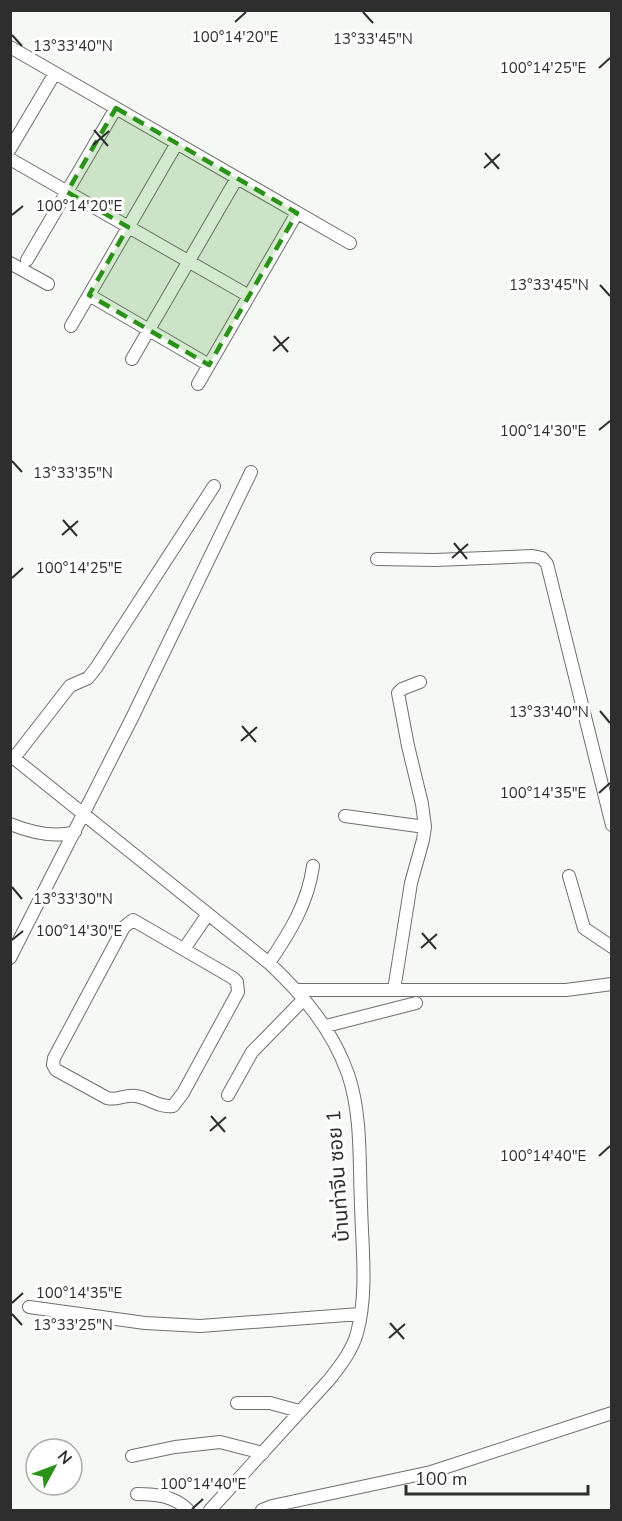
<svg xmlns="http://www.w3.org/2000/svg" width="622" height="1521" viewBox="0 0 622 1521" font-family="'Nunito Sans','Noto Sans Thai',sans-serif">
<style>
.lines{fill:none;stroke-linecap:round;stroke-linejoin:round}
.minor-casing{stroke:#6e706d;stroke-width:14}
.minor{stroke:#fff;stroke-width:12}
.marked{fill:#2a9216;fill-opacity:0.2;stroke:#2a9216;stroke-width:4.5;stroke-dasharray:12 8;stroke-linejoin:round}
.ticks{fill:none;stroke:#2d2e2d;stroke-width:2}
.labels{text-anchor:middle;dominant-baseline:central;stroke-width:6;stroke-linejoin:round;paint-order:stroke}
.street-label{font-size:20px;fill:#2d2e2d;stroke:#fff}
.ticks-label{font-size:15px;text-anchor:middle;fill:#2d2e2d;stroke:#fff;stroke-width:6;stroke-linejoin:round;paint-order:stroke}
</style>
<rect width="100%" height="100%" fill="#f5f8f5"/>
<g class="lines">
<!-- minor casing -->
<g class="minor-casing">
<path id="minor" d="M10 47 350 243
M10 149 55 73
M10 159 249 296
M27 260 116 108
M10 263 48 284
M89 295 209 365
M71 326 177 143
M132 359 237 178
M198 384 297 213
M377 559 435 560 533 556 542 558 547 564 612 825
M10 755 269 963C303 995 332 1029 348 1074 362 1115 359 1162 361 1205 362 1247 368 1293 357 1333 352 1351 340 1366 329 1380L210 1510
M14 758 70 686 88 678 96 668 214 486
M345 816 425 827
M10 824C30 832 55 838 75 832
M569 876 584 928 612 947
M133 920 233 978 237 982 238 992 183 1093 173 1106C159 1108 149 1098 136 1096 125 1094 117 1101 107 1098L56 1070 53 1065 54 1058 124 927Z
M184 949 208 914
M10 958 132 718 251 472
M269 963C290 932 308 903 313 866
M297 990H566L612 984
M394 990 411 883 423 840 425 827 422 804 408 746 398 693 402 689 420 682
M326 1026 416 1003
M228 1095 252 1052 304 999
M29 1307 145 1323 200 1326 360 1314
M237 1403H270L299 1411
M132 1456 175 1447 220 1442 263 1453
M137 1494C157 1494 174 1496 188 1510
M262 1510 272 1506 431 1472 612 1413"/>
</g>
<!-- minor -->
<use href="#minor" class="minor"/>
</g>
<!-- marked area -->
<path class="marked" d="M116 108 297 213 209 365 89 295 128 227 67 192Z"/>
<!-- ticks -->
<path class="ticks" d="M363 12 373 23M235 22 246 12M12 35 22 46M599 68 610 58M94 130 108 146M93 145 109 131M485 153 499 169M484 168 500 154M12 215 23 206M600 285 610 296M274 336 288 352M273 351 289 337M599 430 610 421M12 461 22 472M63 520 77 536M62 535 78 521M454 543 467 559M452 558 468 544M12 578 23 568M600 711 610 723M242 726 256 742M241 741 257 727M599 793 610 783M12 887 22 899M422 933 436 949M12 940 23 931M421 948 437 934M211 1116 225 1132M210 1131 226 1117M599 1156 610 1146M12 1303 23 1293M12 1314 22 1325M390 1323 404 1339M389 1338 405 1324M192 1509 203 1499"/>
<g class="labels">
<!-- street labels -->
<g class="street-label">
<text transform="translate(338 1176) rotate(-94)">บ้านท่าจีน ซอย 1</text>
</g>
</g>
<g class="ticks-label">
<text x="235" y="42">100°14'20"E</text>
<text x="373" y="44">13°33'45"N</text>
<text x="73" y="51">13°33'40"N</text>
<text x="543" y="73">100°14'25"E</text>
<text x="79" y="211">100°14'20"E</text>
<text x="549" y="290">13°33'45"N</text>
<text x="543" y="436">100°14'30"E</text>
<text x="73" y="478">13°33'35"N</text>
<text x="79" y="573">100°14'25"E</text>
<text x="549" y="717">13°33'40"N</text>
<text x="543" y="798">100°14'35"E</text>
<text x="73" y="904">13°33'30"N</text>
<text x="79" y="936">100°14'30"E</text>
<text x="543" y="1161">100°14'40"E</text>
<text x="79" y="1298">100°14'35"E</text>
<text x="73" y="1330">13°33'25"N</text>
<text x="203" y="1489">100°14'40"E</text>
</g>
<!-- border -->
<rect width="622" height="1521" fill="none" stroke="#2d2e2d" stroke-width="24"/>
<!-- north arrow -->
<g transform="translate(54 1467) rotate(49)"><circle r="28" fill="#ffffff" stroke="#ababab" stroke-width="1.5"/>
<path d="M0-4.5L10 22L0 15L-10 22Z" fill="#2a9216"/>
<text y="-9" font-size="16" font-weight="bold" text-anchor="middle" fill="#2d2e2d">N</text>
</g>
<!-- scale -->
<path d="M406 1485v9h182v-9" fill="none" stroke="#2d2e2d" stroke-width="3"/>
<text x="415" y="1485" font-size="18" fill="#2d2e2d" stroke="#ffffff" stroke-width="4.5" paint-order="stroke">100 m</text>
</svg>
